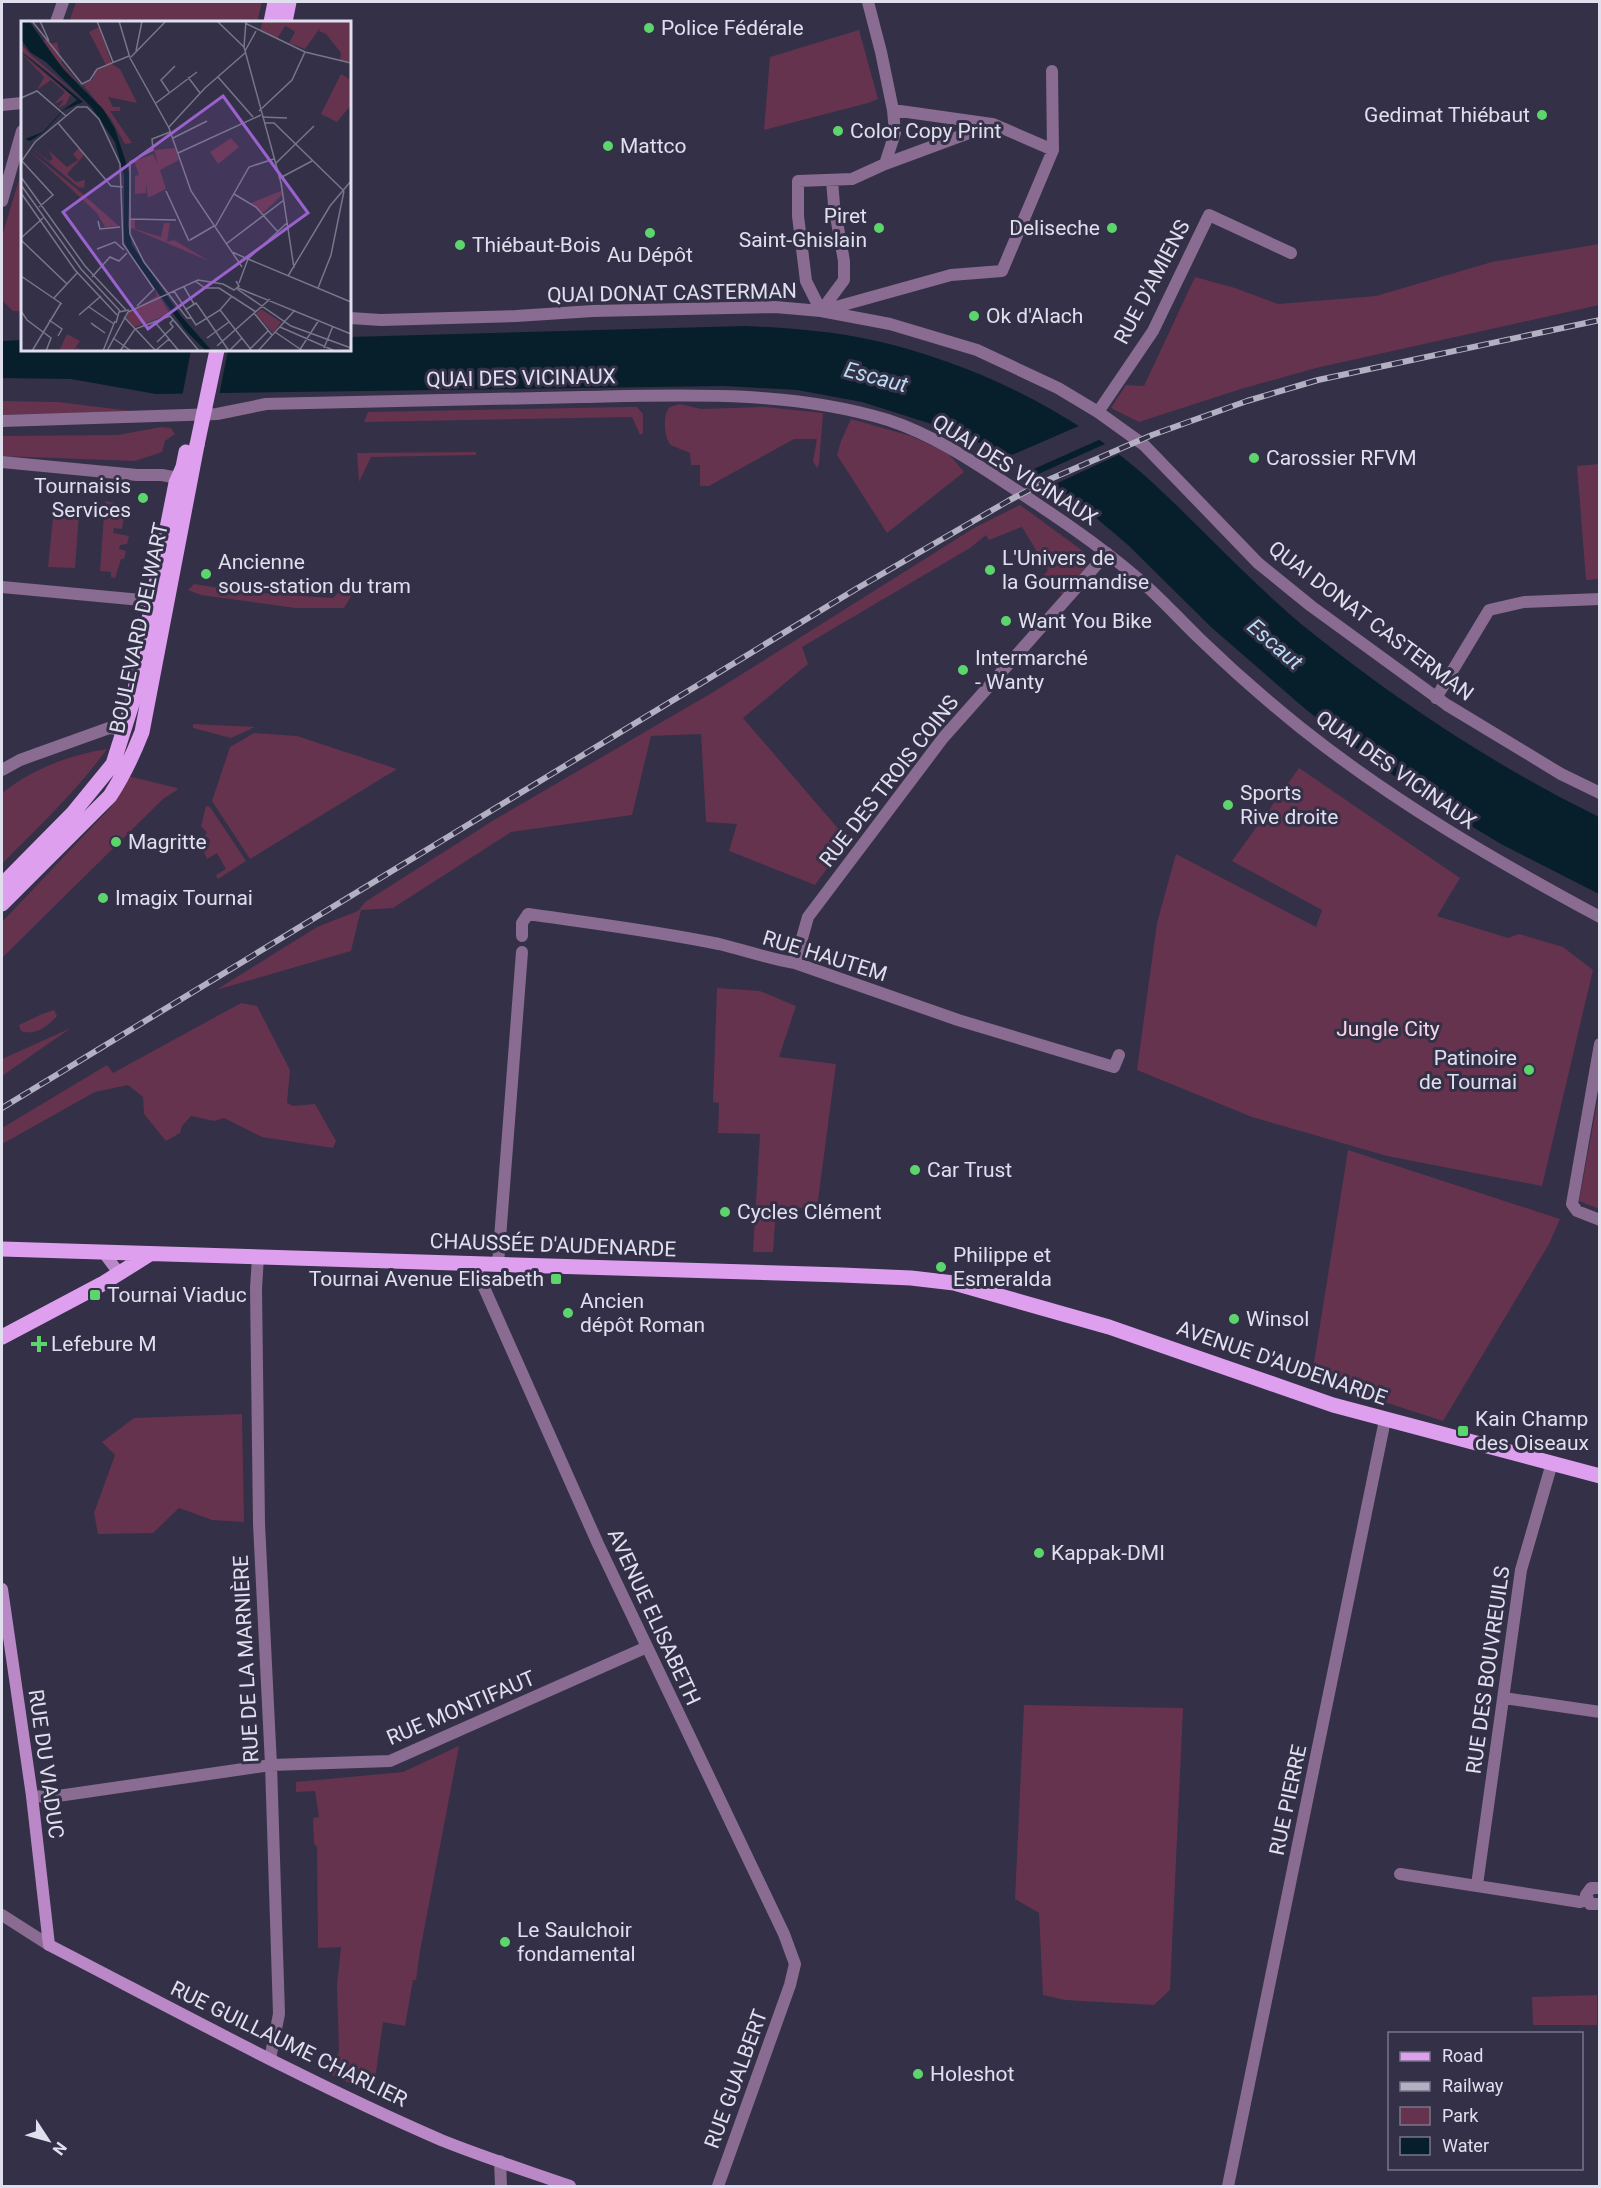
<svg xmlns="http://www.w3.org/2000/svg" width="1601" height="2188" viewBox="0 0 1601 2188" font-family="Roboto,sans-serif">
<style>
.green{fill:#65334d}
.water{fill:#071f2a}
.pier{fill:#333047}
.lines{fill:none;stroke-linecap:round;stroke-linejoin:round}
.street{stroke:#8a6b91;stroke-width:12}
.secondary{stroke:#ba88c6;stroke-width:12}
.primary{stroke:#df9fef;stroke-width:15}
.rail-casing{stroke:#b2b0c2;stroke-width:6}
.rail{stroke:#333047;stroke-width:4;stroke-dasharray:11;stroke-linecap:butt}
.primary-bridge{stroke:#df9fef;stroke-width:15}
.poi-dot{fill:#5dd56d;stroke:#333047;stroke-width:2}
.labels{text-anchor:middle;dominant-baseline:central;stroke-width:6;stroke-linejoin:round;paint-order:stroke}
.poi-label{font-size:21px;fill:#e0dfee;stroke:#333047;text-anchor:start}
.street-label{font-size:21px;fill:#e0dfee;stroke:#333047}
.park-label{font-size:21px;fill:#fad4e5;stroke:#333047}
.water-label{font-size:22px;font-style:italic;fill:#b8ddf2;stroke:#333047}
.inset-road{fill:none;stroke:#78768a;stroke-width:1.5}
.view{fill:#9962cd;fill-opacity:0.15;stroke:#9962cd;stroke-width:3}
.inset-edge{fill:none;stroke:#e0dfee;stroke-width:3}
</style>
<rect width="100%" height="100%" fill="#333047"/>
<!-- green -->
<path class="green" d="M76 2H262L257 22H69Z
M859 30 878 99 868 103 764 130 770 57Z
M22 170V311H13L2 300V236Z
M1599 244V305L1316 368 1241 389 1139 422 1111 408 1126 385 1144 386 1195 277 1235 288 1278 304 1376 296 1492 262Z
M2 401 58 402 131 411 2 415Z
M680 404 701 409 765 407 823 413 819 464 817 468 813 461 817 439H794L709 486H700V465H691L690 453C684 450 676 448 671 445 664 439 662 414 670 407 671 407 679 404 680 404Z
M629 407H637L643 414V433L640 435 632 417 364 422 368 412Z
M851 419 911 436 948 453 964 472 887 533 837 455 841 441Z
M162 427 171 428 175 434 165 441 162 452 135 461 2 456V436L117 435Z
M476 452V455L371 457 359 482 357 453Z
M1599 464V579L1586 580 1577 466Z
M105 501 116 503V508L125 510 122 529 114 528 113 533 129 536 127 544 120 545 119 549 126 551 124 559H121L115 578 111 577V572L100 571Z
M1020 505 1087 554V566L1062 594 1041 578 1048 570 1022 527 989 540 986 535 970 548 802 647 808 664 743 718 848 840 815 885 729 851 737 824 706 822 701 734 651 736 632 815 511 832 393 908 361 910 351 951 216 990 317 927 358 911 365 902 494 820 715 691 974 528Z
M54 508 79 512 75 568 48 567Z
M194 584 245 592 333 598C341 589 346 586 358 585L344 608H295L201 595 188 590Z
M193 724 255 727 231 738 193 728Z
M254 733 297 736 397 769 250 859 212 801 230 747Z
M107 749C77 791 38 827 2 864V793C33 769 68 755 107 749Z
M1299 768 1460 878 1437 916 1508 938 1519 934 1563 947 1593 970 1542 1186 1387 1156 1252 1117 1137 1070 1157 923 1176 854 1316 927 1322 910 1232 861Z
M128 776 177 788V790L163 799 2 958V922L110 808Z
M206 806 210 807 246 861 218 879 216 875 226 869 217 853 207 859 203 849 210 843V840L205 835 207 833 201 826Z
M717 988 760 991 796 1006 779 1057 836 1064 817 1208H776L773 1252H753L760 1134 718 1133 719 1103 713 1102Z
M241 1003 257 1006 290 1070 287 1103 293 1106 315 1104 336 1141 333 1148 262 1137 224 1118 214 1121 191 1116 182 1126 180 1133 166 1141 144 1114 143 1097 128 1085 95 1092 2 1144V1128L107 1065 113 1073Z
M54 1010 57 1016C47 1027 36 1036 21 1031L19 1025 42 1014Z
M71 1028 2 1076V1059Z
M1599 1093V1209L1579 1201Z
M1348 1150 1560 1219 1549 1244 1443 1421 1323 1382 1312 1375Z
M242 1414 244 1522 212 1520 179 1508 153 1533 98 1534 94 1513 115 1455 102 1442 134 1418Z
M1024 1705 1183 1708 1170 1990 1154 2005 1065 2000 1043 1995 1039 1913 1015 1899Z
M459 1746 420 1951 416 1980H413L405 2026 383 2022 373 2094 329 2074 339 2051 337 1984 341 1947 318 1948 317 1847 314 1844 313 1818 319 1817 315 1791 296 1792V1782L403 1772Z
M1597 1995V2025H1533L1532 1997Z"/>
<!-- water -->
<path class="water" d="M746 326C788 328 830 331 872 340 972 362 1077 413 1153 483 1206 532 1254 586 1311 632 1397 701 1500 769 1599 817V894L1501 844 1428 800 1348 743 1303 707 1211 627 1128 545 1101 522 1062 491 1005 454 944 428 862 402 797 390 725 386 156 394 71 379 2 378V341L22 340V350H350V337Z"/>
<!-- pier -->
<path class="pier" d="M191 350H228L219 396 182 397Z
M1081 425 1101 439 1027 472 1005 458Z
M1107 443 1122 453 1049 487 1034 476Z"/>
<g class="lines">
<!-- street -->
<path class="street" d="M56 22 63 2
M2 105 22 103
M893 110 992 124
M885 164 993 124 1053 150
M2 201 22 131
M825 310 951 275 1002 271 1053 150 1052 71
M821 311 806 281 798 216V181L852 179 885 164 895 133 893 110 881 52 868 2
M821 311 844 280V261L834 205 832 180
M350 318 381 320 516 316 593 311 775 307 821 311 890 324 977 350 1058 388 1098 412 1144 445 1258 563 1311 606 1447 705 1561 774 1600 793
M1098 412 1153 331 1209 215 1291 253
M2 421 217 414 266 404C371 401 476 399 582 397 683 395 790 390 888 420 931 434 969 459 1007 484 1051 513 1095 542 1135 576 1158 595 1178 618 1200 639 1232 670 1266 700 1301 728 1394 802 1496 861 1600 917
M2 462 137 475H162L178 478
M2 587 152 601
M1436 698 1489 610 1524 602 1600 599
M2 770 20 760 109 728 125 730
M522 936V923L528 914C591 923 656 931 719 944 744 950 769 959 795 963L958 1020 1114 1067 1119 1055
M795 963 808 917 943 738 1107 553
M1600 1044 1572 1204 1577 1211 1600 1220
M258 1257 256 1288 259 1524 271 1765 279 2014 270 2059
M498 1264 522 952
M474 1265 598 1544 784 1934 795 1964 790 1985 718 2186
M1504 1698 1600 1712
M32 1796 51 1797 271 1765 390 1761 647 1647
M1400 1874 1580 1902 1587 1900
M1477 1885 1521 1570 1552 1463
M1600 1888H1591L1586 1895 1590 1904H1600
M2 1915 49 1945
M500 2161 501 2186
M1228 2186 1385 1420"/>
<!-- secondary -->
<path class="secondary" d="M104 1253 116 1269 113 1278
M2 1589 32 1796 49 1945C179 2012 307 2082 441 2140 483 2157 527 2171 570 2186"/>
<!-- primary -->
<path class="primary" d="M271 22 275 2
M285 22 289 2
M2 885 73 813 113 764 132 704 176 483 183 467 186 452
M2 904 110 796C123 776 133 755 142 732L197 445
M2 1249 842 1275 911 1278 954 1283 1109 1327 1333 1405 1600 1476
M2 1337 102 1284 150 1254"/>
<!-- rail casing -->
<g class="rail-casing">
<path id="rail" d="M2 1108 856 589 1008 501 1048 480 1152 435 1247 401 1318 380 1600 320"/>
</g>
<!-- rail -->
<use href="#rail" class="rail"/>
<!-- primary-bridge -->
<path class="primary-bridge" d="M197 445 217 350"/>
</g>
<!-- markers -->
<g class="poi-dot">
<circle cx="649" cy="28" r="6"/>
<circle cx="1542" cy="115" r="6"/>
<circle cx="838" cy="131" r="6"/>
<circle cx="608" cy="146" r="6"/>
<circle cx="879" cy="228" r="6"/>
<circle cx="1112" cy="228" r="6"/>
<circle cx="650" cy="233" r="6"/>
<circle cx="460" cy="245" r="6"/>
<circle cx="974" cy="316" r="6"/>
<circle cx="1254" cy="458" r="6"/>
<circle cx="143" cy="498" r="6"/>
<circle cx="990" cy="570" r="6"/>
<circle cx="206" cy="574" r="6"/>
<circle cx="1006" cy="621" r="6"/>
<circle cx="963" cy="670" r="6"/>
<circle cx="1228" cy="805" r="6"/>
<circle cx="116" cy="842" r="6"/>
<circle cx="103" cy="898" r="6"/>
<circle cx="1529" cy="1070" r="6"/>
<circle cx="915" cy="1170" r="6"/>
<circle cx="725" cy="1212" r="6"/>
<circle cx="941" cy="1267" r="6"/>
<rect x="550" y="1273" width="12" height="12" rx="3"/>
<rect x="89" y="1289" width="12" height="12" rx="3"/>
<circle cx="568" cy="1313" r="6"/>
<circle cx="1234" cy="1319" r="6"/>
<path d="M36 1335h6v6h6v6h-6v6h-6v-6h-6v-6h6z"/>
<rect x="1457" y="1425" width="12" height="12" rx="3"/>
<circle cx="1039" cy="1553" r="6"/>
<circle cx="505" cy="1942" r="6"/>
<circle cx="918" cy="2074" r="6"/>
</g>
<g class="labels">
<!-- poi labels -->
<g class="poi-label">
<text x="661" y="28">Police Fédérale</text>
<text x="1530" y="115" text-anchor="end">Gedimat Thiébaut</text>
<text x="850" y="131">Color Copy Print</text>
<text x="620" y="146">Mattco</text>
<text x="867" y="216" text-anchor="end">Piret<tspan x="867" dy="24">Saint-Ghislain</tspan></text>
<text x="1100" y="228" text-anchor="end">Deliseche</text>
<text x="472" y="245">Thiébaut-Bois</text>
<text x="650" y="255" text-anchor="middle">Au Dépôt</text>
<text x="986" y="316">Ok d'Alach</text>
<text x="1266" y="458">Carossier RFVM</text>
<text x="131" y="486" text-anchor="end">Tournaisis<tspan x="131" dy="24">Services</tspan></text>
<text x="1002" y="558">L'Univers de<tspan x="1002" dy="24">la Gourmandise</tspan></text>
<text x="218" y="562">Ancienne<tspan x="218" dy="24">sous-station du tram</tspan></text>
<text x="1018" y="621">Want You Bike</text>
<text x="975" y="658">Intermarché<tspan x="975" dy="24">- Wanty</tspan></text>
<text x="1240" y="793">Sports<tspan x="1240" dy="24">Rive droite</tspan></text>
<text x="128" y="842">Magritte</text>
<text x="115" y="898">Imagix Tournai</text>
<text x="1517" y="1058" text-anchor="end">Patinoire<tspan x="1517" dy="24">de Tournai</tspan></text>
<text x="927" y="1170">Car Trust</text>
<text x="737" y="1212">Cycles Clément</text>
<text x="953" y="1255">Philippe et<tspan x="953" dy="24">Esmeralda</tspan></text>
<text x="544" y="1279" text-anchor="end">Tournai Avenue Elisabeth</text>
<text x="107" y="1295">Tournai Viaduc</text>
<text x="580" y="1301">Ancien<tspan x="580" dy="24">dépôt Roman</tspan></text>
<text x="1246" y="1319">Winsol</text>
<text x="51" y="1344">Lefebure M</text>
<text x="1475" y="1419">Kain Champ<tspan x="1475" dy="24">des Oiseaux</tspan></text>
<text x="1051" y="1553">Kappak-DMI</text>
<text x="517" y="1930">Le Saulchoir<tspan x="517" dy="24">fondamental</tspan></text>
<text x="930" y="2074">Holeshot</text>
</g>
<!-- street labels -->
<g class="street-label">
<text transform="translate(1152 282) rotate(-62)">RUE D'AMIENS</text>
<text transform="translate(672 293) rotate(-1)">QUAI DONAT CASTERMAN</text>
<text transform="translate(521 378) rotate(-1)">QUAI DES VICINAUX</text>
<text transform="translate(1015 470) rotate(32)">QUAI DES VICINAUX</text>
<text transform="translate(1371 621) rotate(37)">QUAI DONAT CASTERMAN</text>
<text transform="translate(139 628) rotate(-78)">BOULEVARD DELWART</text>
<text transform="translate(1396 770) rotate(35)">QUAI DES VICINAUX</text>
<text transform="translate(889 781) rotate(-52)">RUE DES TROIS COINS</text>
<text transform="translate(825 956) rotate(17)">RUE HAUTEM</text>
<text transform="translate(553 1245) rotate(2)">CHAUSSÉE D'AUDENARDE</text>
<text transform="translate(1282 1363) rotate(19)">AVENUE D'AUDENARDE</text>
<text transform="translate(654 1617) rotate(65)">AVENUE ELISABETH</text>
<text transform="translate(246 1659) rotate(-93)">RUE DE LA MARNIÈRE</text>
<text transform="translate(1488 1670) rotate(-82)">RUE DES BOUVREUILS</text>
<text transform="translate(461 1708) rotate(-23)">RUE MONTIFAUT</text>
<text transform="translate(46 1764) rotate(82)">RUE DU VIADUC</text>
<text transform="translate(1288 1800) rotate(-78)">RUE PIERRE</text>
<text transform="translate(289 2044) rotate(26)">RUE GUILLAUME CHARLIER</text>
<text transform="translate(736 2079) rotate(-70)">RUE GUALBERT</text>
</g>
<!-- park labels -->
<g class="park-label">
<text x="1388" y="1029">Jungle City</text>
</g>
<!-- water labels -->
<g class="water-label">
<text transform="translate(876 377) rotate(15)">Escaut</text>
<text transform="translate(1275 644) rotate(41)">Escaut</text>
</g>
</g>
<!-- overview -->
<g transform="translate(21 21)">
<rect width="330" height="330" fill="#333047"/>
<path d="M242 0H330V41L319 39 320 32 305 13 298 10 299 7 284 28 268 22 274 11 267 6 264 5 256 18 239 9ZM78 6 91 43 99 48 116 82 87 76 92 86H99V90H89L111 122 104 123 90 98 62 64 72 58 73 50 85 44 68 11ZM20 14 30 23 36 21 41 42 67 73 39 43 20 20 25 19ZM0 23 9 33 63 79 0 30ZM0 32 43 68 56 79 49 74 45 83 37 87 43 79 33 83 44 71 30 59 16 69 23 56ZM320 53 330 59V84L316 101 300 93ZM210 117 218 126 197 143 189 131ZM11 127 28 140 32 138 27 129 46 146 57 139 52 133 58 127 63 134 46 153 55 161 64 159 63 167 57 166ZM154 127 158 139 139 149 145 168 127 177 125 163V172L114 173V155L118 154 113 140 132 133 137 143 133 129ZM9 130 56 168 98 205 84 206 76 192ZM260 170 261 174 242 192 230 182ZM110 199H114V208L140 216 143 202H149L146 221 153 219 188 240 110 207ZM134 268 149 293 114 306 105 297 107 292 136 275ZM240 288 260 301 252 312 235 293ZM46 313 59 320 53 329 57 327 60 330H38Z" fill="#65334d"/>
<path d="M0 0H8L42 48 82 88 94 108 109 154 107 205 111 224 160 295 191 330H185L165 310 111 236 103 220V154L94 121 71 87 25 41 9 31 0 18ZM0 30 62 81 43 89 23 111 9 120 4 118 22 111 42 89 56 79Z" fill="#071f2a"/>
<path class="inset-road" d="M11 0 61 63 69 59 76 48 108 35M19 0 28 20M76 0 92 41M98 0 109 37 148 107 170 170 221 246M196 0 223 26M225 0 223 26 260 162 273 247M224 2 284 31 330 42M115 30 121 0M224 30 235 10M110 36 145 0M167 56 179 72M197 56 232 96M148 71 140 59 154 45M0 77 16 70 45 95M135 82 176 51M238 90 271 59 284 31M241 96 266 97M37 102 90 165 102 166M243 102H253L323 170M148 106 184 67 224 32M149 111 131 118 132 129 109 141V213L123 241 166 297H170M152 117 186 100M157 132 240 94M1 140 32 174 18 186M0 141 14 121 56 86H66L78 98 99 143 102 223 133 268 116 285M254 143 293 105M0 156 64 245 105 289M259 157 291 140M0 164 60 248 99 290M145 170 168 220M0 172 54 249 96 294M213 173 235 186 257 211M109 198 155 199M77 200 79 208 99 206M266 202 227 238 330 281M194 206 228 146 253 138M0 217 22 197M0 219 46 263M169 219 193 205M205 223 263 179M76 228 94 221 103 229M211 231 227 238 218 262M0 255 41 283M267 255 309 185 330 160M71 256 89 236 98 240 106 232M174 260 184 267H198L235 291M163 266 173 283M217 267 330 313M297 267 310 234 323 170M216 268 270 305 330 327M153 270 175 304 199 289 211 275M33 277 57 251M68 286 93 303M164 289 175 282 180 289M180 289 208 330M199 289 231 330M0 290 6 299 30 317 25 330M233 292 251 314M58 294 80 275M103 296 135 330M28 299 41 308 37 315M133 300 158 330M95 302 98 291 108 289M75 306 70 302 84 312M259 306 314 330M254 311 282 330M92 317 110 330M186 317 208 301M136 321 152 306 149 302 152 299M196 325 249 278M303 327 312 305M228 329 247 310M11 330 40 282M82 330 94 300M86 330 107 291 177 259 202 263 213 269 218 265 215 260M99 330 114 308 149 295 178 330M134 330 148 318M208 330 221 317M237 330 274 289M278 330 298 299"/>
<path class="view" d="M202 75 287 192 127 308 42 191Z"/>
<rect width="330" height="330" class="inset-edge"/>
</g>
<!-- border -->
<rect width="1601" height="2188" fill="none" stroke="#e0dfee" stroke-width="6"/>
<!-- legend -->
<rect x="1388" y="2032" width="195" height="138" fill="#333047" stroke="#78768a" stroke-width="1.5"/>
<rect x="1400" y="2052" width="30" height="9" fill="#df9fef" stroke="#78768a" stroke-width="1.5"/>
<text x="1442" y="2062" font-size="18" fill="#e0dfee">Road</text>
<rect x="1400" y="2082" width="30" height="9" fill="#b2b0c2" stroke="#78768a" stroke-width="1.5"/>
<text x="1442" y="2092" font-size="18" fill="#e0dfee">Railway</text>
<rect x="1400" y="2107" width="30" height="18" fill="#65334d" stroke="#78768a" stroke-width="1.5"/>
<text x="1442" y="2122" font-size="18" fill="#e0dfee">Park</text>
<rect x="1400" y="2137" width="30" height="18" fill="#071f2a" stroke="#78768a" stroke-width="1.5"/>
<text x="1442" y="2152" font-size="18" fill="#e0dfee">Water</text>
<!-- north arrow -->
<g transform="translate(48 2140) rotate(126)" stroke="#333047" stroke-width="4.5" paint-order="stroke">
<path d="M0-4.5L10 22L0 15L-10 22Z" fill="#e0dfee"/>
<text y="-9" font-size="16" font-weight="bold" text-anchor="middle" fill="#e0dfee">N</text>
</g>
</svg>
